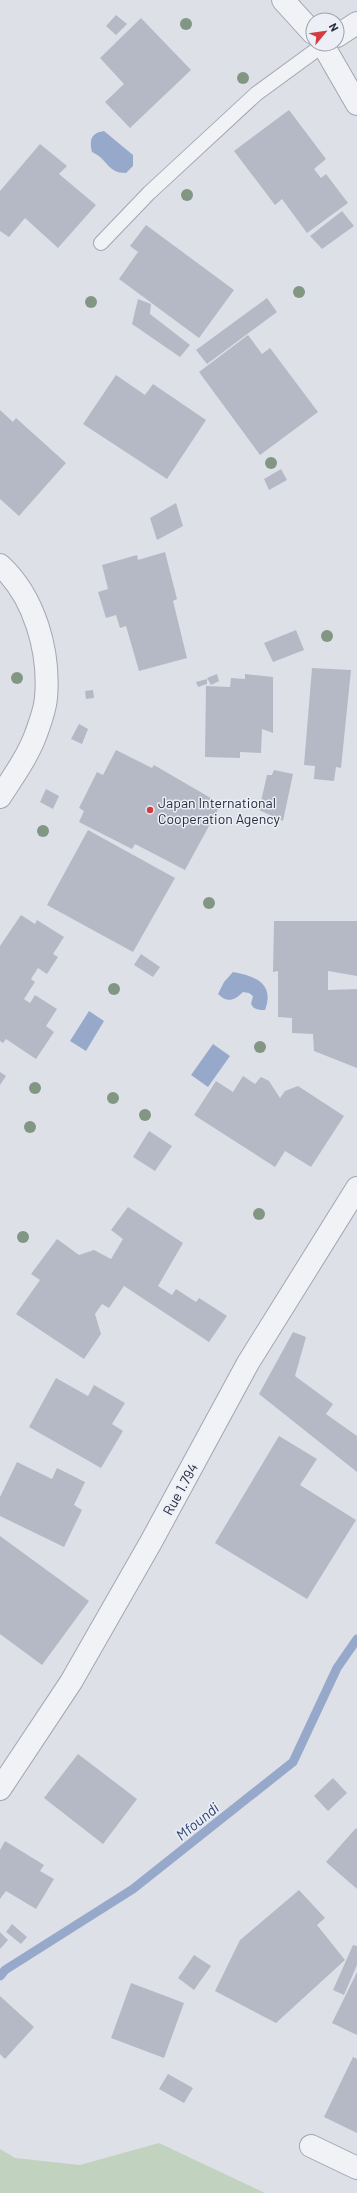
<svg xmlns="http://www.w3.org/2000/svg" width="357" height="2193" viewBox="0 0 357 2193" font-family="Barlow,sans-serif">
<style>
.green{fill:#c1d2be}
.water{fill:#97a9ca}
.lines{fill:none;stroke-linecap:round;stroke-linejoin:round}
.stream{stroke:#97a9ca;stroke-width:9}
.building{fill:#b5b9c5}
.service-casing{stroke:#a3a6b2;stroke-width:16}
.minor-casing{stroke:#a3a6b2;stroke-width:24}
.tertiary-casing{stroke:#a3a6b2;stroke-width:24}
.service{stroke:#f0f2f6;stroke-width:14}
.minor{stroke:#f0f2f6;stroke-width:22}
.tertiary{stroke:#f0f2f6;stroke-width:22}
.tree{fill:#819784}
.poi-dot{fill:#d33d3f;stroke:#edeff6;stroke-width:1.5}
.labels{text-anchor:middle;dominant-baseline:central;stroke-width:3;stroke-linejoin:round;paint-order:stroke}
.poi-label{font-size:14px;fill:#262c3f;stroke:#edeff6;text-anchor:start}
.street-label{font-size:14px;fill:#262c3f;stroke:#edeff6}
.water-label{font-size:15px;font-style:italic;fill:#2f4575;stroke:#edeff6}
</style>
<rect width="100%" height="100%" fill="#dee0e8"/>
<!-- green -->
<path class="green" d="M159 2143 265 2193H0V2149L15 2158 80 2165Z"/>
<!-- water -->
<path class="water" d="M104 131 133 155V166L126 173C107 173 108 159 92 152 89 140 91 133 104 131Z
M233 972C255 976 275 983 265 1010 259 1010 254 1010 251 1004L253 996 249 993 243 992C234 1001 227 1003 218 994L224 982Z
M89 1011 104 1021 86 1051 70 1041Z
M213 1044 230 1056 208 1087 191 1075Z"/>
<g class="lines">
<!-- stream -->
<path class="stream" d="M0 1976 5 1970 133 1889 293 1762 337 1668 357 1639"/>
</g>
<!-- building -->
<path class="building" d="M116 15 127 24 116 35 106 26Z
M141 18 191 70 130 128 105 102 124 84 100 58Z
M289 110 326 159 314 169 321 178 326 174 348 203 307 233 282 199 275 205 234 151Z
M40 144 67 166 59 174 96 205 58 248 25 218 9 237 0 231V191Z
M342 211 354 226 322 249 310 236Z
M146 225 234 290 199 338 119 279 138 252 130 246Z
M267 298 277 312 207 364 196 350Z
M138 299 151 304 150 314 190 345 180 357 132 324Z
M248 335 262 354 270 348 318 412 260 455 199 372Z
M116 375 145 395 153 384 206 420 167 479 83 424Z
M0 410 13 422 16 418 66 463 19 516 0 499Z
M281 469 287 480 269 490 264 479Z
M176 503 183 526 157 540 150 518Z
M165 552 177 599 173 601 187 658 139 671 126 626 120 628 116 615 106 618 98 592 108 589 102 565 137 555 138 560Z
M296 630 304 650 273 662 264 643Z
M312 668 351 670 341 768 336 767 334 781 314 779 315 766 304 765Z
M217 674 219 681 211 685 207 678Z
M245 674 273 677V733L262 729 261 753 240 752V758L205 757 206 686 230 687 231 678 245 679Z
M207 679V684L198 687 196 682Z
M93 690 94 698 86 699 85 691Z
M79 724 88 729 82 744 71 739Z
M116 750 152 768 154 765 221 804 185 870 135 844 132 849 79 822 84 811 79 808 97 772 103 775Z
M274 770 293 774 283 821 259 810 267 775H272Z
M46 789 59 796 53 809 40 802Z
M88 830 175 878 133 952 47 905Z
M21 915 35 924 37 920 64 937 53 954 58 957 47 974 38 968 31 979 35 982 24 999 30 1003 35 995 57 1009 46 1026 54 1032 36 1059 6 1039 3 1043 0 1041V946Z
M274 921H357V976L328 971V990L357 989V1068L314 1051 313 1034 292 1033V1018L278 1017V971L273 972Z
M141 954 160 967 153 977 134 965Z
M0 1072 6 1076 0 1085Z
M243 1076 255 1084 261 1077 269 1081 280 1098 285 1091 298 1086 344 1116 311 1167 285 1151 275 1167 194 1115 216 1081 233 1092Z
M149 1131 172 1146 155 1171 133 1157Z
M128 1207 183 1243 158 1286 172 1295 176 1289 196 1302 199 1298 227 1316 209 1342 124 1286 109 1308 102 1304 95 1314 101 1334 84 1359 16 1314 40 1280 31 1274 57 1239 79 1255 94 1250 111 1259 123 1239 111 1230Z
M293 1332 306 1337 295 1376 333 1404 326 1414 357 1436V1472L259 1394Z
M56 1378 88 1396 94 1385 125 1403 112 1424 123 1431 101 1468 29 1427Z
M279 1436 317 1459 300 1485 356 1520 307 1599 215 1543Z
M17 1462 52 1479 57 1468 85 1482 74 1505 82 1510 64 1547 0 1516V1497Z
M0 1536 89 1601 42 1665 0 1634Z
M78 1754 137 1799 103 1844 44 1798Z
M333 1778 347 1793 328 1811 314 1796Z
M356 1828 357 1829V1889L326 1862Z
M5 1841 44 1865 40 1871 54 1879 36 1909 6 1891 0 1899V1850Z
M299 1890 325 1918 317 1925 345 1960 276 2023 215 1991 240 1940Z
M12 1924 27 1937 21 1944 6 1932Z
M0 1932 8 1940 0 1949Z
M353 1945 357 1946V1965L344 1995 333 1990Z
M194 1955 211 1966 194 1990 178 1978Z
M357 1972V2035L332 2023Z
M131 1983 184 2003 164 2058 111 2038Z
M0 1996 34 2027 5 2059 0 2054Z
M353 2057 357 2059V2133L324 2117Z
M168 2074 193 2088 184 2103 159 2089Z"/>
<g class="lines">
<!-- service casing -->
<g class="service-casing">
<path id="service" d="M101 243 149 193 256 94 323 45"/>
</g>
<!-- minor casing -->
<g class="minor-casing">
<path id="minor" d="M323 45 357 104
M0 565C35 597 50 652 46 698 45 710 40 723 36 734 28 756 13 777 0 797
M0 1789 71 1682 151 1542 248 1363 357 1188
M311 2146 357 2168"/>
</g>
<!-- tertiary casing -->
<g class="tertiary-casing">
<path id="tertiary" d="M283 0 313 33
M337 36 357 23"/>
</g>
<!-- service -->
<use href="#service" class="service"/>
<!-- minor -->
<use href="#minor" class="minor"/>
<!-- tertiary -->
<use href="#tertiary" class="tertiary"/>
</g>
<!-- trees -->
<g class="tree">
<circle cx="186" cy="24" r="6"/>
<circle cx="243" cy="78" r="6"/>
<circle cx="187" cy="195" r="6"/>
<circle cx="299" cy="292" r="6"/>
<circle cx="91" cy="302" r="6"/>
<circle cx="271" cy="463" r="6"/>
<circle cx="327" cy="636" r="6"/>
<circle cx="17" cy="678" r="6"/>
<circle cx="43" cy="831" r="6"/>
<circle cx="209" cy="903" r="6"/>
<circle cx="114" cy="989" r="6"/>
<circle cx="260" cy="1047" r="6"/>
<circle cx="35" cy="1088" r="6"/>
<circle cx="113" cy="1098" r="6"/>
<circle cx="145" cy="1115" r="6"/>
<circle cx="30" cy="1127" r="6"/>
<circle cx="259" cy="1214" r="6"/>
<circle cx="23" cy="1237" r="6"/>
</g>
<!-- markers -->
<circle class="poi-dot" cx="150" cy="810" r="4"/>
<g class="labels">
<!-- poi labels -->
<g class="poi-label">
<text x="158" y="802">Japan International<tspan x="158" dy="16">Cooperation Agency</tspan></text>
</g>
<!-- street labels -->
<g class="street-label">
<text transform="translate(180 1489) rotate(-61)">Rue 1.794</text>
</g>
<!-- water labels -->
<g class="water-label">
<text transform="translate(197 1821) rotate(-39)">Mfoundi</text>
</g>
</g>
<!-- north arrow -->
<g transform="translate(325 32) rotate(61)"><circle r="19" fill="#edeff6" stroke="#9da1ad"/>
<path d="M0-3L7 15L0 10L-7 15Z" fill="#d33d3f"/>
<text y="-6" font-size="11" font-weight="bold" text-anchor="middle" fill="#262c3f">N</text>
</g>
</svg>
